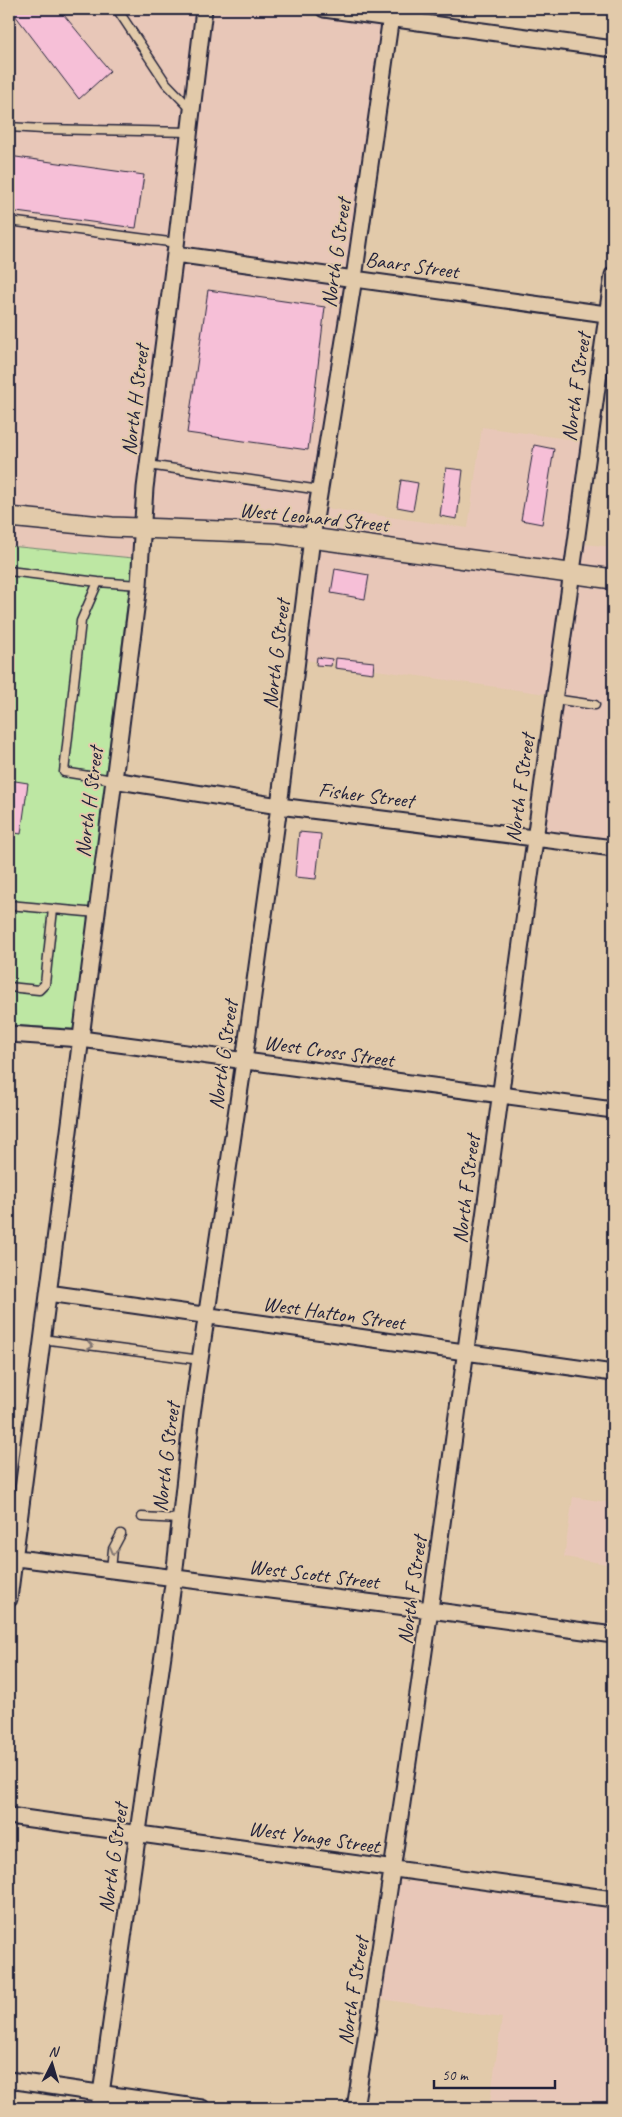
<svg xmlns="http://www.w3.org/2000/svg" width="622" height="2117" viewBox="0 0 622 2117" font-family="Caveat,sans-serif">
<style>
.built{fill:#e8c7b8}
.green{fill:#bde7a3;stroke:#70846f}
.building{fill:#f6bfd7;stroke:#22223b}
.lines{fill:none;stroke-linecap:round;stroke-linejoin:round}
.service-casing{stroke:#22223b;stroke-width:11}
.minor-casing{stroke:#22223b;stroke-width:19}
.tertiary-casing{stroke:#22223b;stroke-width:22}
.service{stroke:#e2caaa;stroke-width:8}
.minor{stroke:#e2caaa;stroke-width:15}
.tertiary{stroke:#e2caaa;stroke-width:19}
.oneway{stroke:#827672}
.labels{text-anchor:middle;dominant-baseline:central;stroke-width:4;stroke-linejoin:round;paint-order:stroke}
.street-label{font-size:21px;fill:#22223b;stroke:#e2caaa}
</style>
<rect width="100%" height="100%" fill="#e2caaa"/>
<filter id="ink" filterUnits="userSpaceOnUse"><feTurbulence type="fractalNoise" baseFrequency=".02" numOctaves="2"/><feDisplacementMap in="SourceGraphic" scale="10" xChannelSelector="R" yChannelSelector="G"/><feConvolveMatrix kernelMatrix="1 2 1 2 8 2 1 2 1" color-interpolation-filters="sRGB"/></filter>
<g filter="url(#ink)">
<!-- built -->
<path class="built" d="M9 9H196L137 487 135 518 9 507Z
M212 9H252L382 26 347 268 185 246Z
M182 265 345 286 305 527 243 521 151 519 153 488Z
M482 427 582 441 565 563 321 530 325 508 468 528Z
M9 526 134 537 133 558 9 546Z
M584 544 613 547V569L581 565Z
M319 548 562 581 546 694 305 660Z
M578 583 613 588V838L544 830Z
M573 1497 613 1503V1565L564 1557Z
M400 1880 613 1909V2108H489L502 2018 381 1999Z"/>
<!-- green -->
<path class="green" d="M9 546 133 558 74 1029 9 1025Z"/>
<!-- building -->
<path class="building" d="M9 9H59L110 71 79 99 15 15 9 20Z
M9 156 144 175 136 228 9 211Z
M208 290 325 307 308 450 187 433Z
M534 445 554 449 542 524 521 520Z
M446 468 463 470 457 519 440 516Z
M401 480 418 483 413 510 397 507Z
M335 569 369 575 365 599 331 593Z
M317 657 332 659 331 666 316 665Z
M336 658 374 662 373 673 335 668Z
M613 728V759H609Z
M9 780 28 783 21 834 9 832Z
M299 832 321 834 316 879 295 877Z"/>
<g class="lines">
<!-- service casing -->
<g class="service-casing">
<path id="service" d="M117 9 166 83 191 109
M9 127 42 129 190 132
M9 221 177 243
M148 465 320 490
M9 571 98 582
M554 699 595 705
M113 780 64 772 81 621 98 582 139 585
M9 905 97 913
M9 987 39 990 45 984 53 909
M42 1339 201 1360
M142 1517 179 1519
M111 1570 113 1549 121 1534"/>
</g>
<!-- minor casing -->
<g class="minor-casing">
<path id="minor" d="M324 9 613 49
M175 254 613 315
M113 780 279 806 613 848
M9 1034 81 1039 613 1110
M48 1293 613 1373
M9 1557 430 1610 613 1635
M9 1599 139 585 145 488 175 254 204 9
M9 1816 613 1899
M9 2080 202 2108
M99 2108 174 1577 192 1414 244 1061 279 806 312 538 354 278 392 9
M355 2108C437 1600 499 1089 571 579 585 478 598 376 613 275"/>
</g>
<!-- tertiary casing -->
<g class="tertiary-casing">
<path id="tertiary" d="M9 517 112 527 274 533 613 579"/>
</g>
<!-- service -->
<use href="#service" class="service"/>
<!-- minor -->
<use href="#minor" class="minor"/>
<!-- tertiary -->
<use href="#tertiary" class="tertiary"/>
</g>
<!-- one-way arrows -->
<defs><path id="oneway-chevron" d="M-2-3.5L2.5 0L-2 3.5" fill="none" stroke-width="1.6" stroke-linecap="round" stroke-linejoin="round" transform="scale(1.25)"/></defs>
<g class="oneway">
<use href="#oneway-chevron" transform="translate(90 1346) rotate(8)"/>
<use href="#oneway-chevron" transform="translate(114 1551) rotate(105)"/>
</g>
</g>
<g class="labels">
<!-- street labels -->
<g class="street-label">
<text transform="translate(336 253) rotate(-82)">North G Street</text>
<text transform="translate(412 265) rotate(8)">Baars Street</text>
<text transform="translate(576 387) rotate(-82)">North F Street</text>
<text transform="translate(135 400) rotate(-83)">North H Street</text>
<text transform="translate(314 517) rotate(6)">West Leonard Street</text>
<text transform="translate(276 654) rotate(-83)">North G Street</text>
<text transform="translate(520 788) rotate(-82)">North F Street</text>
<text transform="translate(366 795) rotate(7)">Fisher Street</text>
<text transform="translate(89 802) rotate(-83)">North H Street</text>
<text transform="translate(329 1051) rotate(8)">West Cross Street</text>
<text transform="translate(223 1055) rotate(-82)">North G Street</text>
<text transform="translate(466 1189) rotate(-83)">North F Street</text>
<text transform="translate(334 1313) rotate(8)">West Hatton Street</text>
<text transform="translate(166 1457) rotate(-83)">North G Street</text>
<text transform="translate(314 1574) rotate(7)">West Scott Street</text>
<text transform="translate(412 1590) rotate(-82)">North F Street</text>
<text transform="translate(314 1837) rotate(8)">West Yonge Street</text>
<text transform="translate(113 1858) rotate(-82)">North G Street</text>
<text transform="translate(353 1991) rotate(-81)">North F Street</text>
</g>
</g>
<!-- margin -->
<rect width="622" height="2117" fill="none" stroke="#e2caaa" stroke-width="30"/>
<rect x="15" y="15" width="592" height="2087" fill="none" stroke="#22223b" stroke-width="2" filter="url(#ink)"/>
<!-- north arrow -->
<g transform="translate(52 2064) rotate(5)" stroke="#e2caaa" stroke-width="4" paint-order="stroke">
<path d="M0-4L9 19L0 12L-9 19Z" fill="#22223b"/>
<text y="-8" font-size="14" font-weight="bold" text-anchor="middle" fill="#22223b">N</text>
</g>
<!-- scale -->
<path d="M434 2080v8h121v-8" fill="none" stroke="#22223b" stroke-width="2.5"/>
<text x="442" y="2080" font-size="15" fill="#22223b" stroke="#e2caaa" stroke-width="4" paint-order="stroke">50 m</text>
</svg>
